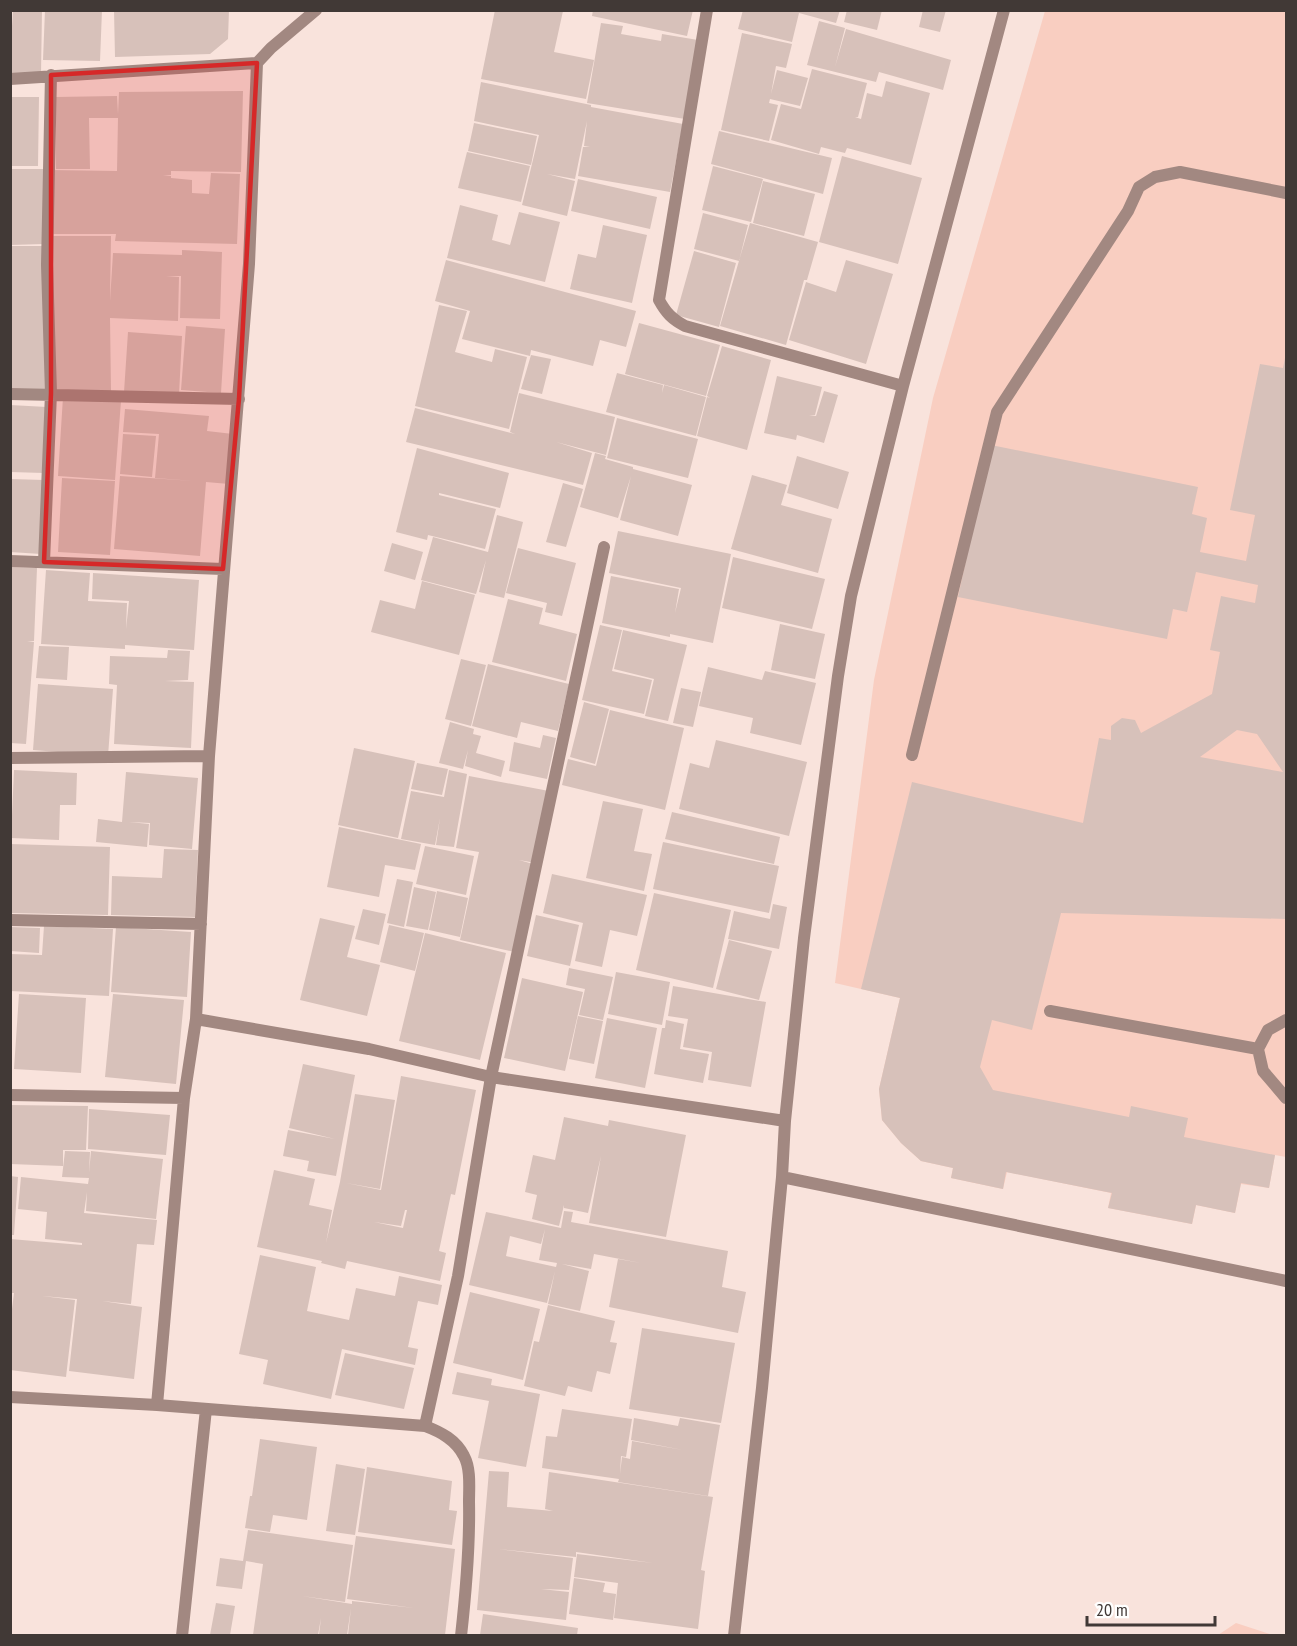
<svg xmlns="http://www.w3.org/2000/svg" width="1297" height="1646" viewBox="0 0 1297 1646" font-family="'PT Sans Narrow',sans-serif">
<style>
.green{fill:#f9cec1}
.building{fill:#d7c1ba;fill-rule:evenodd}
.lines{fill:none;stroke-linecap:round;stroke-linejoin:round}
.lane{stroke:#a28881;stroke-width:12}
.street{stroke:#a28881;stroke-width:12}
.marked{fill:#d62828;fill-opacity:0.2;stroke:#d62828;stroke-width:4.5;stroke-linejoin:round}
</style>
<rect width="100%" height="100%" fill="#f9e3dc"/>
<!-- green -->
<path class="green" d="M1045 11H1286V1157L1275 1155 1269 1188 1241 1184 1235 1213 1196 1205 1192 1224 1108 1208 1111 1193 1007 1172 1003 1189 951 1178 953 1168 921 1161 901 1143 882 1120 879 1089 900 998 835 983 874 680 933 398Z
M1236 1623 1273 1635H1218Z"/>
<!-- building -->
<path class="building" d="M13 10H42L41 74 10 73V26H12Z
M45 10H102L100 61 43 60Z
M114 10H229L228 39 210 54 115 57Z
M495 10 563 11 554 52 594 60 586 99 481 79Z
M593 10H693L687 36 592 16Z
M743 10H840L836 23 799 13 792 42 738 29Z
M847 10H882L877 30 844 22Z
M923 10H946L940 32 919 27Z
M819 21 845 28 835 67 846 29 951 60 943 90 879 72 876 82 807 65Z
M601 23 623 26 621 34 661 41 662 34 698 40 685 119 587 103Z
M742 33 792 44 786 68 776 66 771 94 777 70 808 78 800 106 770 99 769 103 778 105 769 141 721 130Z
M812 69 867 83 858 117H855L861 119 867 93 882 97 886 81 930 93 911 165 847 148 845 153 821 147 819 154 771 140 781 104 801 109Z
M481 82 591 105V107L683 124 670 192 578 176 583 147H590L584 146 587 121 575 179 547 174 575 181 567 216 522 205 539 135 474 121Z
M243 91 241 172 171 171V175H163L171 176V178L192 180V193L209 194 211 173 240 174 237 244 115 241 116 234H50V170L117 171 118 118H89L90 169H56V97L117 96 118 114 119 92Z
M10 97H39L38 166H10Z
M474 123 537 136 531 165 468 151Z
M719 131 832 158 823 194 711 164Z
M467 152 530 166 521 202 458 188Z
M842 156 922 178 898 264 819 242Z
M713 166 763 179 751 222 702 210Z
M10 169H44V244L10 245Z
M578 179 657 197 650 229 571 211Z
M763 181 815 194 804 236 753 223Z
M460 205 498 215 492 240 510 245 519 212 560 222 545 282 447 258Z
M703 213 748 225 739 261 694 249Z
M750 223 818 242 807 280H804L786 345 720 326Z
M603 225 647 235 632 303 570 289 578 254 596 258Z
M52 236H111L110 301 113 253 182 255V250L222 252 220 319 180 318 181 276H166L179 277 178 321 110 318 111 392H52Z
M10 246H44L46 391H10Z
M694 251 736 263 719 327 676 315Z
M446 260 636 311 626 347 600 340 593 366 531 350 530 356 462 339 470 311 435 301Z
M846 260 893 274 866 364 789 340 806 282 836 292Z
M439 305 467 311 455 352 492 362 495 349 527 357 509 429 415 406Z
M639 323 720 345 706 396 625 374Z
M186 326 225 329 221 393 181 390Z
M128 332 182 336 179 395 124 392Z
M722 346 771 360 747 450 697 436 707 397 710 398 707 396Z
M531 355 551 359 542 394 521 389Z
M1285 358 1286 919 1061 913 1032 1030 992 1020 980 1067 993 1090 1129 1117 1131 1106 1188 1118 1184 1137 1275 1155 1269 1188 1241 1183 1235 1213 1196 1205 1192 1224 1108 1208 1112 1193 1006 1172 1003 1189 951 1178 953 1168 921 1161 901 1143 882 1120 879 1089 900 998 861 989 912 782 1083 823 1099 738 1111 740V726L1122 718 1135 720 1141 733 1212 694 1220 652 1210 650 1221 596 1255 603 1258 585 1196 572 1187 612 1173 609 1167 639 958 597 991 445 1198 487 1192 514 1207 518 1200 552 1246 561 1255 515 1230 510 1260 364 1283 368ZM1237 730 1257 734 1283 772 1200 757Z
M617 373 663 385 662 393 664 385 706 397 696 436 606 412Z
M777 376 822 387 815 415H809L816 416 824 391 838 395 824 443 797 435 796 440 764 433Z
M519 393 615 417 606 455 556 442 592 453 583 485 406 442 415 408 515 434 510 432Z
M63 397 121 401 115 480 58 476Z
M10 405 47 407 44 473 10 472Z
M125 409 209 416 207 431 233 434 229 484 206 482 200 556 114 549 120 476 194 481 155 478 159 434 123 432Z
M617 418 698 439 688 478 607 458Z
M123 434 156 436 152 477 120 474Z
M417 448 509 473 500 508 439 493V495L496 509 485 549 428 535 427 540 396 532Z
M595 453 606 456 605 459 633 467V469L692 485 678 536 620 520 631 476 618 518 580 507Z
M797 456 849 472 838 509 787 493Z
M752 475 787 485 781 505 832 519 818 573 731 549Z
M62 478 115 481 110 555 58 552Z
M10 479 44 480 41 554 10 552Z
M563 483 583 489 566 547 546 542Z
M497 515 523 522 504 598 479 592 486 560 476 594 421 580 433 537 488 552Z
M618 531 731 554 713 643 670 634V637L602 623 611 576 679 589 675 613 681 588 609 573Z
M392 543 423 552 415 580 384 571Z
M518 548 576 563 562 616 545 612 547 603 506 593Z
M733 557 825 579 812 629 722 608Z
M10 567 37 568 34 641H27L34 642 26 744 10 743Z
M46 570 90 573 88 601 127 603 126 629 129 601 92 599 93 573 199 580 194 650 125 645V649L41 644Z
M422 581 475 595 459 655 371 632 380 600 415 609Z
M508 599 543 608 539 624 577 634 566 681 492 662Z
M780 624 825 634 815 679 771 670Z
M600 625 622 630 612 671 652 680 644 714 582 700Z
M623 630 687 645 668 721 645 716 654 679 614 669Z
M39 646 69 647 67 680 36 678Z
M168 650 190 651 188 680 165 681 194 682 191 748 114 744 117 685 109 684 110 656 167 658Z
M461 659 486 665 471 726 445 719Z
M488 664 569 684 558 731 521 722 517 738 472 726Z
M708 667 762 680 765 671 816 683 801 745 750 733 753 718 699 706Z
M38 684 113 689 108 756 33 750Z
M681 688 701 692 693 727 673 723Z
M584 702 609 709 595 764 570 757Z
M610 710 684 728 665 810 562 785 568 759 596 766Z
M450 722 474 729 473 734 481 736 476 753 505 761 501 777 465 766 468 750 463 769 439 763Z
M543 735 556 738 547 779 509 771 514 742 540 748Z
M716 740 807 762 789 836 679 809 690 763 709 768Z
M354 748 415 761 398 838 338 825Z
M417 763 448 769 442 795 411 789Z
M14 770 77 773 76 805H60L59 840 11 838Z
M449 770 467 774 454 847 436 845 440 818 435 845 401 839 411 791 444 797Z
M126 772 198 778 192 849 149 845 150 823 129 822 149 824 147 847 96 842 98 819 122 822Z
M469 776 549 791 536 863 519 860 533 864 515 952 460 940 479 852 456 848Z
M603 801 643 809 634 851 652 854 644 891 586 878Z
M672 812 780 837 774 864 665 839Z
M339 827 421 844 415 870 385 865 379 897 327 887Z
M663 842 779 866 769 913 653 889Z
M10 844 110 847 108 915 10 913Z
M425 846 474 856 466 895 416 884Z
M164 849 198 850 195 917 111 915 112 876 162 878Z
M552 874 647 895 637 936 610 930 602 967 575 961 583 923 543 913Z
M397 879 413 882 404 927 387 923Z
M414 887 436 892 428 930 406 926Z
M437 891 468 898 460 937 429 930Z
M654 893 731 910 713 988 636 970Z
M773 904 787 907 779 949 728 939 734 911 770 919Z
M363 909 386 914 379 945 355 939Z
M536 915 579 925 570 966 527 956Z
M320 918 355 926 347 957 380 965 367 1016 300 1000Z
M389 925 424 933 415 971 380 962Z
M44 926 113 929 109 996 10 991V954L42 955Z
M10 927 40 928 39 953 10 951Z
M116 927 191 932 187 997 111 992Z
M425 933 506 953 480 1060 399 1041Z
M729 940 772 951 759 1000 716 989Z
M569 968 613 977 603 1020 579 1015 585 989 566 985Z
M616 972 670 982 662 1025 608 1014Z
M522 978 583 992 565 1071 504 1058Z
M673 986 766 1002 751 1087 708 1080 712 1052 683 1047 688 1019 668 1016Z
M19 994 86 998 81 1073 14 1069Z
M113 994 184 1000 176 1084 105 1077Z
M578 1016 603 1021 594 1064 569 1059Z
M607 1018 657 1028 645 1088 595 1078Z
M666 1020 684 1024 680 1049 709 1054 703 1083 654 1074 662 1028H665Z
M303 1064 355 1075 336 1176 307 1171 309 1161 283 1156 288 1130 335 1139 289 1128Z
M401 1076 476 1090 455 1195 451 1194 439 1251 446 1253 440 1281 347 1261 345 1269 321 1263 322 1261 257 1247 274 1170 315 1179 309 1205 332 1210 326 1243 340 1182 355 1094 395 1100 380 1189 346 1183 381 1190ZM405 1210H407L403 1228 374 1222 401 1226Z
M10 1105 88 1106 86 1150H63V1166L10 1164 12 1123H10Z
M89 1109 170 1115 166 1155 88 1149Z
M564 1117 608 1126 609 1120 686 1135 666 1237 589 1223 601 1156 588 1213 564 1208V1205L559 1226 532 1219 537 1195 525 1192 533 1155 555 1160Z
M65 1151 90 1152 89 1173 91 1151 163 1159 156 1219 86 1211 87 1192 84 1213 157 1220 154 1245 137 1244 131 1304 102 1301 142 1307 134 1379 69 1371 77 1299 42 1296 75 1300 66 1377 10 1370V1325L14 1293H10V1239L82 1245V1243L45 1239 47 1212 18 1209 21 1177 88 1184 89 1178 62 1177Z
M10 1176 18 1177 14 1235H10Z
M564 1211 573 1212 571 1222 728 1251 722 1287 746 1292 738 1333 609 1307 618 1259 641 1263 594 1254 591 1269 562 1264 589 1271 580 1311 548 1304 555 1271 547 1303 469 1285 486 1212 561 1228ZM545 1229 539 1260 557 1263 556 1267 506 1256 510 1236 541 1244Z
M260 1255 316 1267 307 1311 349 1320 356 1288 395 1296 399 1276 442 1285 438 1305 418 1301 408 1347 418 1349 415 1365 342 1349 331 1399 263 1384 268 1360 239 1354Z
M470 1292 540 1309 523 1380 453 1363Z
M548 1305 615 1321 610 1342 617 1343 610 1374 597 1371 592 1392 568 1386 565 1396 524 1386 534 1341 539 1342Z
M642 1328 735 1343 721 1423 629 1409Z
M345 1353 414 1368 404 1409 335 1395Z
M457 1372 492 1379 491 1385 540 1394 526 1467 478 1458 489 1401 452 1394Z
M562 1409 632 1419 626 1457 621 1456 620 1474 622 1457 630 1459 632 1441 683 1450 631 1440 634 1418 678 1426 680 1418 720 1425 708 1496 618 1482 619 1479 542 1468 546 1436 557 1437Z
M260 1439 317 1447 307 1520 273 1515 270 1532 245 1528 250 1496H252Z
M336 1464 365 1469 355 1535 326 1531Z
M367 1467 452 1481 449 1510 457 1511 452 1545 358 1532Z
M489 1471 509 1472 507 1507 553 1511 545 1509 549 1472 713 1497 701 1570 705 1571 698 1629 614 1618 618 1583 574 1577 577 1554 653 1563 576 1552V1557L498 1549 573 1558 569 1590 541 1589 569 1592 566 1620 477 1610Z
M248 1530 353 1545 345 1602 302 1596 352 1604V1601L414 1608 347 1599 356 1536 455 1549 445 1635H348L351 1608 347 1635H319L321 1618 318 1635H253L263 1564 246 1561 242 1589 216 1586 220 1558 243 1561Z
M574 1578 605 1583 603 1592 616 1594 613 1620 569 1614Z
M216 1603 235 1606 230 1635H210Z
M483 1614 578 1628 577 1635H480Z"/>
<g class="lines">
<!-- lane -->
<path class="lane" d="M912 755 997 412 1128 211 1139 187 1155 177 1180 172 1286 193
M1050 1011 1258 1049
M1286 1020 1268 1030 1258 1049 1263 1071 1286 1098"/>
<!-- street -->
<path class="street" d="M707 10 659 300C666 313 672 319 685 326L903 386
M10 79 257 63
M10 394 239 399
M10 561 223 569
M44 562 51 393 47 265 51 75
M10 758 209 756
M10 920 201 924
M196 1019 369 1049 491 1077 785 1121
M10 1095 184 1098
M782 1177 1286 1281
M10 1397 157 1405 425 1426C441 1432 456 1440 464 1456 471 1469 469 1488 469 1502 470 1547 466 1591 461 1636
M157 1405 184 1098 196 1019 209 756 249 264 257 63 271 48 316 10
M425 1426 458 1276 491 1077 604 547
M182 1636 206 1409
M734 1636 762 1388 782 1177 785 1121 804 938 838 676 851 596 903 386 1004 10"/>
</g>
<!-- marked area -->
<path class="marked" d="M257 63 239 399 223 569 44 562 51 393V75Z"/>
<!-- border -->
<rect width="1297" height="1646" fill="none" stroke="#413936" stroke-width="24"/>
<!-- scale -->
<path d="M1087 1616v9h128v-9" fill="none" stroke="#413936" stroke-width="3"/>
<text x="1096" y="1616" font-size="18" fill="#413936" stroke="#ffffff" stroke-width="4.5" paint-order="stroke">20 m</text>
</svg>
